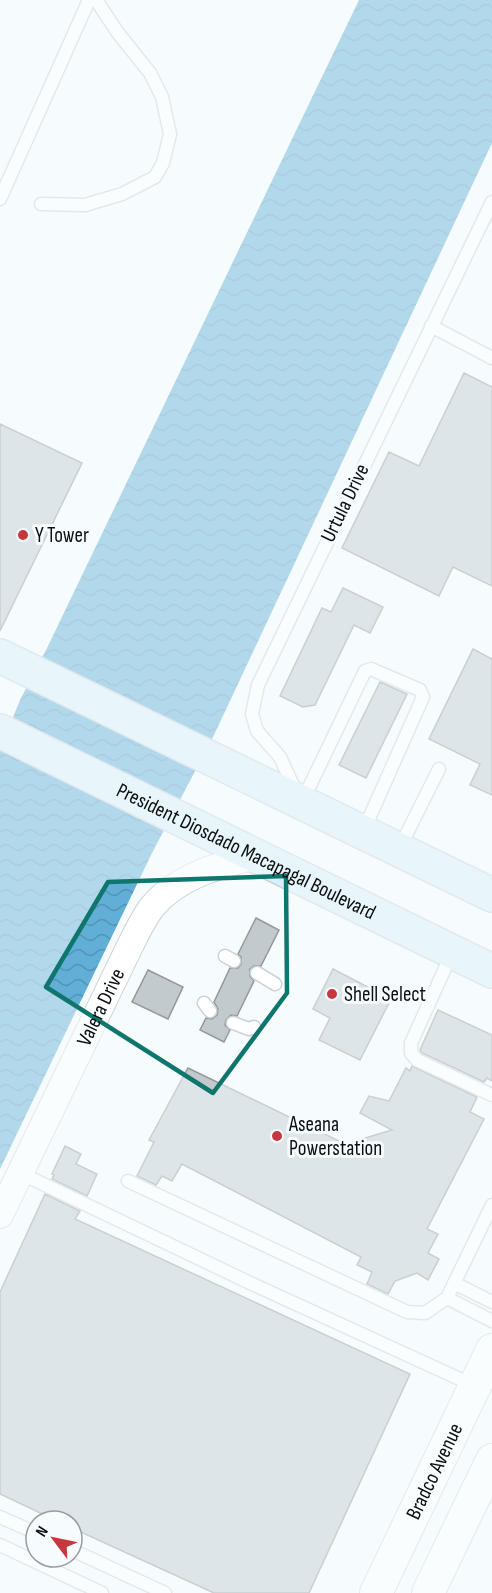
<svg xmlns="http://www.w3.org/2000/svg" width="492" height="1593" viewBox="0 0 492 1593" font-family="'Sofia Sans Condensed',sans-serif">
<style>
.water{fill:url(#water-waves)}
.building{fill:#c2cace;stroke:#92999e;stroke-width:1.5}
.lines{fill:none;stroke-linecap:round;stroke-linejoin:round}
.service-casing{stroke:#cbd3d8;stroke-width:15}
.minor-casing{stroke:#cbd3d8;stroke-width:28}
.tertiary-casing{stroke:#cbd3d8;stroke-width:34}
.secondary-casing{stroke:#cbd3d8;stroke-width:36}
.service{stroke:#fff;stroke-width:12}
.minor{stroke:#fff;stroke-width:26}
.tertiary{stroke:#fff;stroke-width:32}
.secondary{stroke:#d7effb;stroke-width:33}
.marked{fill:none;stroke:#0f766e;stroke-width:4.5;stroke-linejoin:round}
.poi-dot{fill:#c7373f;stroke:#f6fbfe;stroke-width:2}
.labels{text-anchor:middle;dominant-baseline:central;stroke-width:6;stroke-linejoin:round;paint-order:stroke}
.street-label{font-size:21px;fill:#0c0f10;stroke:#f6fbfe}
.poi-label{font-size:21px;fill:#0c0f10;stroke:#f6fbfe;text-anchor:start}
</style>
<defs>
<pattern id="water-waves" width="16" height="10" patternUnits="userSpaceOnUse" patternTransform="scale(1.5)"><rect width="16" height="10" fill="#61aed6"/><path d="M0 5q4-4 8 0t8 0" fill="none" stroke="#5394b7"/></pattern>
</defs>
<rect width="100%" height="100%" fill="#f6fbfe"/>
<!-- water -->
<path class="water" d="M359 0H492V143L214 735 152 853 0 1169V749L20 700 47 648Z"/>
<!-- building -->
<path class="building" d="M464 373 492 387V586L453 567 439 596 342 548 389 452 419 466Z
M0 424 82 463 0 631Z
M343 588 383 607 370 633 354 625 315 705 303 707 280 696 322 608 331 612Z
M473 649 492 659V795L470 785 480 764 429 739Z
M380 682 407 694 366 778 339 765Z
M256 918 279 930 261 966H254L250 969V976L254 981 237 1016 231 1015 226 1020 225 1025 230 1030 224 1042 200 1030 206 1018 212 1019 217 1015 218 1009 214 1002 230 968H238L241 964V957L238 954Z
M333 969 391 999 360 1060 319 1040 330 1018 313 1009Z
M148 970 183 987 168 1019 132 1002Z
M438 1010 492 1035V1081L487 1078 484 1082 422 1053 420 1050Z
M412 1066 477 1097 470 1112 484 1119 427 1229 438 1234 428 1253 439 1259 428 1280 417 1273 395 1281 388 1294 367 1284 372 1272 357 1265 361 1257 182 1164 172 1181 162 1176 156 1185 137 1176 154 1142 149 1140 188 1068 345 1144 392 1130 360 1113 369 1096 389 1101 406 1068 410 1071Z
M65 1146 81 1154 76 1164 97 1174 87 1196 52 1179 54 1175 52 1174Z
M45 1194 80 1211 75 1219 410 1374 309 1593H214L72 1528V1521H57L0 1494V1292Z"/>
<g class="lines">
<!-- service casing -->
<g class="service-casing">
<path id="service" d="M0 199 89 0
M41 204 85 205 122 194 155 177 163 163 170 134 162 97 150 73 118 33 96 0
M431 326 492 358
M297 794 280 757 257 731 252 714 258 685 492 202
M302 802 365 671 371 669 420 690 423 697 363 832
M399 849 439 769
M452 953 411 1043V1053L417 1060 492 1095
M225 956 234 961
M257 973 275 984
M204 1003 210 1011
M233 1023 249 1029 254 1027
M20 1173 248 1282 475 1386
M128 1181 407 1312 425 1313 447 1298 492 1205
M454 1283 492 1302
M447 1298 492 1321
M0 1517 36 1533
M0 1545 102 1593
M72 1550 165 1593"/>
</g>
<!-- minor casing -->
<g class="minor-casing">
<g id="minor">
<path id="s1" d="M0 1215 129 948C136 934 143 919 152 907 178 876 219 865 256 856"/>
</g>
</g>
<!-- tertiary casing -->
<g class="tertiary-casing">
<g id="tertiary">
<path id="s2" d="M376 1593 492 1350"/>
<path d="M428 1593 492 1460"/>
</g>
</g>
<!-- secondary casing -->
<g class="secondary-casing">
<g id="secondary">
<path d="M0 656 492 895"/>
<path id="s3" d="M0 731 492 971"/>
</g>
</g>
<!-- service -->
<use href="#service" class="service"/>
<!-- minor -->
<use href="#minor" class="minor"/>
<!-- tertiary -->
<use href="#tertiary" class="tertiary"/>
<!-- secondary -->
<use href="#secondary" class="secondary"/>
</g>
<!-- marked area -->
<path d="M0 0H492V1593H0ZM286 876 287 993 213 1093 46 987 108 882Z" fill="#f6fbfe" fill-opacity=".55" fill-rule="evenodd"/>
<path class="marked" d="M286 876 287 993 213 1093 46 987 108 882Z"/>
<!-- markers -->
<g class="poi-dot">
<circle cx="23" cy="535" r="6"/>
<circle cx="332" cy="994" r="6"/>
<circle cx="277" cy="1136" r="6"/>
</g>
<g class="labels">
<!-- street labels -->
<g class="street-label">
<text transform="translate(345 503) rotate(-64)">Urtula Drive</text>
<text stroke="none"><textPath href="#s3" startOffset="274">President Diosdado Macapagal Boulevard</textPath></text>
<text stroke="none"><textPath href="#s1" startOffset="231">Valera Drive</textPath></text>
<text stroke="none"><textPath href="#s2" startOffset="135">Bradco Avenue</textPath></text>
</g>
<!-- poi labels -->
<g class="poi-label">
<text x="35" y="535">Y Tower</text>
<text x="344" y="994">Shell Select</text>
<text x="289" y="1124">Aseana<tspan x="289" dy="24">Powerstation</tspan></text>
</g>
</g>
<!-- north arrow -->
<g transform="translate(54 1539) rotate(302)"><circle r="28" fill="#f6fbfe" stroke="#989d9f" stroke-width="1.5"/>
<path d="M0-4.5L10 22L0 15L-10 22Z" fill="#c7373f"/>
<text y="-9" font-size="16" font-weight="bold" text-anchor="middle" fill="#0c0f10">N</text>
</g>
</svg>
